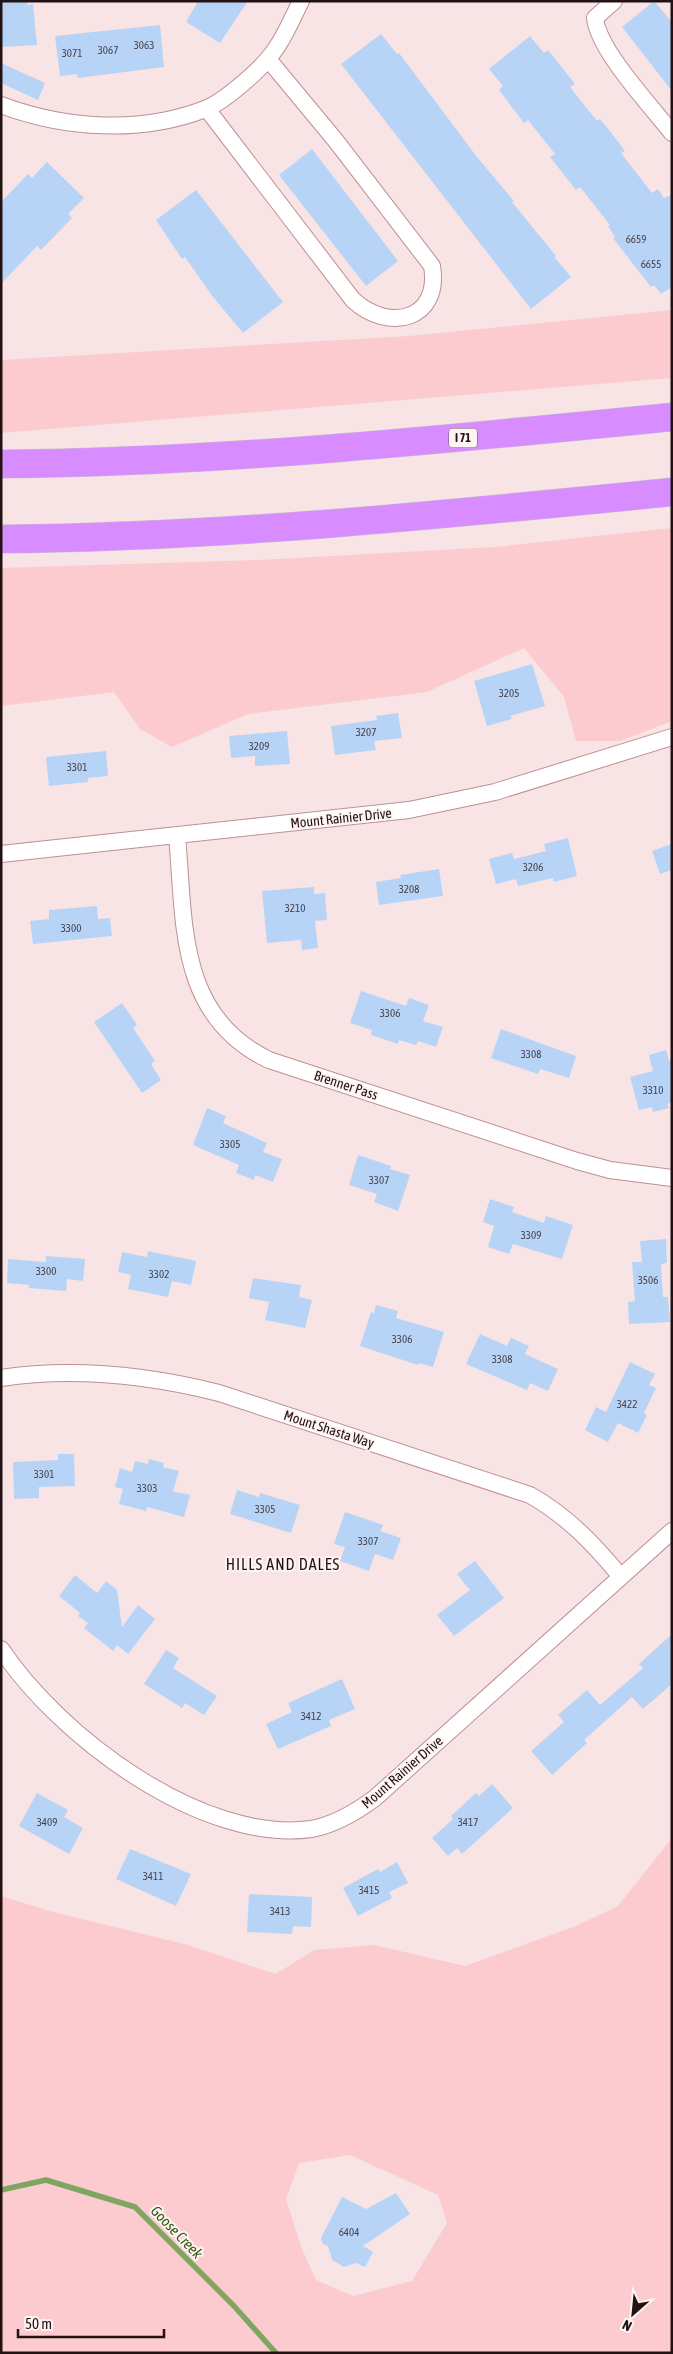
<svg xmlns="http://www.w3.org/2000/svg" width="673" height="2354" viewBox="0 0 673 2354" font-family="'Asap Condensed',sans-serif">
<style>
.green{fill:#fbcbcf;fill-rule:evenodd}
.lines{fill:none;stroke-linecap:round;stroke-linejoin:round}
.stream{stroke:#7fa661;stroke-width:5.5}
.building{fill:#b7d4f6}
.street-casing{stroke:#be8f93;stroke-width:18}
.highway-casing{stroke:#cac6c7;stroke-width:29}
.street{stroke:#fff;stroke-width:16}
.highway{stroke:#d78dff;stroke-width:28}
.labels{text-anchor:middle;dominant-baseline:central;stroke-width:4;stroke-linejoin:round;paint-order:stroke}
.number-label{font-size:11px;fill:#48424c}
.shield{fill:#fef4f4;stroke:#655657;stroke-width:1}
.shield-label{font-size:12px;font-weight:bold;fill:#231214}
.street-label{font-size:14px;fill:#231214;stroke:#fef4f4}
.water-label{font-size:15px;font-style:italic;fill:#34590f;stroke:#fef4f4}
.quarter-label{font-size:16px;letter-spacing:1px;fill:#231214;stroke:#fef4f4}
</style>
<rect width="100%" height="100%" fill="#f8e4e5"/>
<!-- green -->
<path class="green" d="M672 310V378L1 433V360L409 336Z
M672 528V721L620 741H576L564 697 524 648 427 692 248 714 172 747 140 729 114 692 1 706V568L259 560 495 547Z
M672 1838V2348L670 2353H1V1896L50 1911 188 1945 276 1974 314 1950 374 1945 465 1966 576 1926 618 1906ZM350 2155 438 2195 447 2223 412 2281 353 2296 316 2280 302 2249 286 2199 299 2163Z"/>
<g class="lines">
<!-- stream -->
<path class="stream" d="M1 2190 46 2180 135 2207 234 2306 276 2353"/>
</g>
<!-- building -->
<path class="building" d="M1 1H27L28 5 33 4 37 45 1 47Z
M198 1H248L220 43 186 22Z
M654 1 672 22V91L622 27Z
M160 25 164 67 78 78 77 74 60 76 55 36Z
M381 34 397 54 399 53 477 157 514 201 512 202 556 256 555 258 571 277 531 309 341 64Z
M530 36 544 53 548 50 575 84 570 87 597 121 600 119 610 131 625 151 621 153 652 193 658 189 664 198 672 195V287L661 294 654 285 651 287 623 251 613 238 615 237 608 226 610 225 580 187 576 190 550 157 555 154 528 120 524 123 499 90 503 86 489 69Z
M1 63 45 83 38 100 1 83Z
M312 149 398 261 366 286 279 175Z
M47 162 84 198 68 214 72 218 41 250 37 246 1 284V202L28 174 32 178Z
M196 190 283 302 243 333 213 297 185 257 182 259 156 220Z
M532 664 545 706 510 716 512 719 487 726 474 681Z
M398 713 402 738 374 741 376 750 335 755 331 726 377 720 376 716Z
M287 731 290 764 255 766V756L231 758 229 736Z
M106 751 108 776 88 778V782L49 786 46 757Z
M568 838 577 876 554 882 553 878 518 886 516 879 496 884 489 859 512 853 514 859 546 851 544 844Z
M672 844V870L660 874 652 851Z
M439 869 443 896 379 905 376 882 401 878 400 875Z
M314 887V894L325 893 327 920 315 921 318 948 302 950 301 940 267 943 262 891Z
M97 906 98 919 110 918 112 936 33 944 30 921 49 919V910Z
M361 991 406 1006 409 998 429 1005 423 1021 443 1027 436 1047 418 1041 416 1045 399 1040 398 1044 371 1035 372 1030 350 1023Z
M122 1003 137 1025 133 1028 155 1061 151 1064 161 1080 142 1093 94 1022Z
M501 1029 576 1056 569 1078 540 1069 538 1074 491 1058Z
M666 1050 669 1060H672V1102L667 1104 669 1108 653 1112 652 1107 639 1110 630 1077 653 1071 649 1055Z
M207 1108 226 1116 223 1123 267 1143 263 1152 282 1159 273 1182 255 1175 254 1180 236 1173 239 1165 193 1145Z
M358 1155 391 1166 390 1169 410 1175 398 1211 374 1202 377 1194 349 1185Z
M490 1199 514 1207 512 1212 544 1223 546 1216 573 1225 562 1259 513 1244 509 1254 488 1247 494 1226 483 1222Z
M666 1239 667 1263 661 1264 663 1297H668L670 1322 629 1324 628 1302 635 1301 632 1262H642L640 1241Z
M148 1251 196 1261 191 1285 172 1281 168 1297 128 1289 131 1275 118 1272 122 1252 147 1257Z
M46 1256 85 1259 83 1281 67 1279 66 1291 29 1288V1285L7 1283 8 1259 46 1262Z
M253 1278 301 1285 299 1297 312 1300 305 1328 265 1320 269 1302 249 1298Z
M376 1305 398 1311 396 1318 444 1332 433 1367 419 1363 418 1365 360 1346 371 1312 374 1313Z
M480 1334 507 1346 511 1338 529 1346 525 1354 558 1369 548 1391 530 1383 527 1390 466 1364Z
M630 1362 655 1374 649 1385 656 1388 644 1413 647 1415 638 1433 618 1423 608 1442 585 1430 596 1407 606 1412Z
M58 1454H74L75 1486 39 1487V1498L14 1499 13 1462 58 1460Z
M149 1459 164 1463 163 1467 179 1471 173 1491 190 1495 184 1517 147 1507 146 1511 119 1504 123 1489 115 1487 120 1468 132 1472 135 1461 148 1464Z
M237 1490 259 1497 260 1493 300 1505 291 1533 230 1514Z
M345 1512 383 1525 380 1531 401 1538 393 1560 375 1554 369 1571 340 1561 345 1547 334 1544Z
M475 1561 504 1598 454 1636 437 1615 470 1590 457 1574Z
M75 1575 97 1593 106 1581 117 1590 122 1627 138 1605 155 1619 128 1654 117 1645 113 1651 84 1628 88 1623 78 1616 80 1613 59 1596Z
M672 1634V1684L643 1709 632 1697 584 1740 587 1743 552 1775 531 1751 564 1722 558 1715 587 1690 600 1705 643 1668 639 1664Z
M166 1650 179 1658 173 1668 217 1696 204 1715 185 1703 182 1708 144 1684Z
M342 1679 355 1709 329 1720 331 1726 278 1749 266 1724 292 1712 288 1703Z
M492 1784 513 1808 462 1854 457 1848 448 1856 432 1838 453 1819 451 1816 476 1793 479 1796Z
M37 1793 68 1810 64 1817 83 1828 69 1854 19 1826Z
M130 1849 191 1874 176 1906 116 1879Z
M397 1862 408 1883 389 1892 392 1898 358 1916 343 1888 378 1869 380 1872Z
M249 1894 312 1897 311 1927 293 1926 292 1934 247 1932Z
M396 2193 410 2214 363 2246 373 2252 365 2267 356 2263 344 2267 332 2260 328 2246 323 2244 321 2238 342 2197 366 2209Z"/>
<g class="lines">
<!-- street casing -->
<g class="street-casing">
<path id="street" d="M614 1 595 18C598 50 651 106 672 133
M1 105C65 129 141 134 205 109 222 103 255 74 267 60 282 43 291 21 301 1
M207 109 353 300C389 333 441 320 432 266L336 141 268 59
M177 836C185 923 177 1016 269 1060L577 1161 610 1170 672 1178
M1 854 409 810 495 792 672 737
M1 1378C75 1367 147 1375 219 1393L530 1495C567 1516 594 1544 621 1577
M1 1649C59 1736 202 1844 311 1829 335 1825 356 1812 375 1798L672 1531"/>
</g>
<!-- highway casing -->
<g class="highway-casing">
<path id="highway" d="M1 464C226 462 449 439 672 417
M1 539C226 537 449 514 672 492"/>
</g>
<!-- street -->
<use href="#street" class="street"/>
<!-- highway -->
<use href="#highway" class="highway"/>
</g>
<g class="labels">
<!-- number labels -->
<g class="number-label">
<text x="144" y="45">3063</text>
<text x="108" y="50">3067</text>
<text x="72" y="53">3071</text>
<text x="636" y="239">6659</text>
<text x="651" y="264">6655</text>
<text x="509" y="693">3205</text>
<text x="366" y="732">3207</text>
<text x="259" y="746">3209</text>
<text x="77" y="767">3301</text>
<text x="533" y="867">3206</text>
<text x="409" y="889">3208</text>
<text x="295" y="908">3210</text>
<text x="71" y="928">3300</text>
<text x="390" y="1013">3306</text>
<text x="531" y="1054">3308</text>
<text x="653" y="1090">3310</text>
<text x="230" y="1144">3305</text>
<text x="379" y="1180">3307</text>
<text x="531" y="1235">3309</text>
<text x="46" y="1271">3300</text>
<text x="159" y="1274">3302</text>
<text x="648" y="1280">3506</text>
<text x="402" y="1339">3306</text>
<text x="502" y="1359">3308</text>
<text x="627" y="1404">3422</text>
<text x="44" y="1474">3301</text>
<text x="147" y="1488">3303</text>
<text x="265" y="1509">3305</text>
<text x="368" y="1541">3307</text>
<text x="311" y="1716">3412</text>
<text x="47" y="1822">3409</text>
<text x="468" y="1822">3417</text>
<text x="153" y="1876">3411</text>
<text x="369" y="1890">3415</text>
<text x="280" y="1911">3413</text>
<text x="349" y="2232">6404</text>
</g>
<!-- shield labels -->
<rect class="shield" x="449" y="428.5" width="28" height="19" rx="4"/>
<g class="shield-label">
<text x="463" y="438">I 71</text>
</g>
<!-- street labels -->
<g class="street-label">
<text transform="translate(341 818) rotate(-6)">Mount Rainier Drive</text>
<text transform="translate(346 1085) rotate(18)">Brenner Pass</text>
<text transform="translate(329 1429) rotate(18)">Mount Shasta Way</text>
<text transform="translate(402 1772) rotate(-41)">Mount Rainier Drive</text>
</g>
<!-- water labels -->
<g class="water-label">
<text transform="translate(177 2232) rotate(46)">Goose Creek</text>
</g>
<!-- quarter labels -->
<g class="quarter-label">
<text x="283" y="1564">HILLS AND DALES</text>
</g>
</g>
<!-- border -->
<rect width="673" height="2354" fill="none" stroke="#231214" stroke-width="5"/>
<!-- north arrow -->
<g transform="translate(633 2314) rotate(207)" stroke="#fef4f4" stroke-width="4" paint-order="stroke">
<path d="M0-4L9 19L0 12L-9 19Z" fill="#231214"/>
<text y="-8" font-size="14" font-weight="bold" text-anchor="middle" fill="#231214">N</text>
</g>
<!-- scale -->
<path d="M18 2329v8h146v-8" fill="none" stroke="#231214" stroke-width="2.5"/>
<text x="25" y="2329" font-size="15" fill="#231214" stroke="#fef4f4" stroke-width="4" paint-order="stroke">50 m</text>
</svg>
